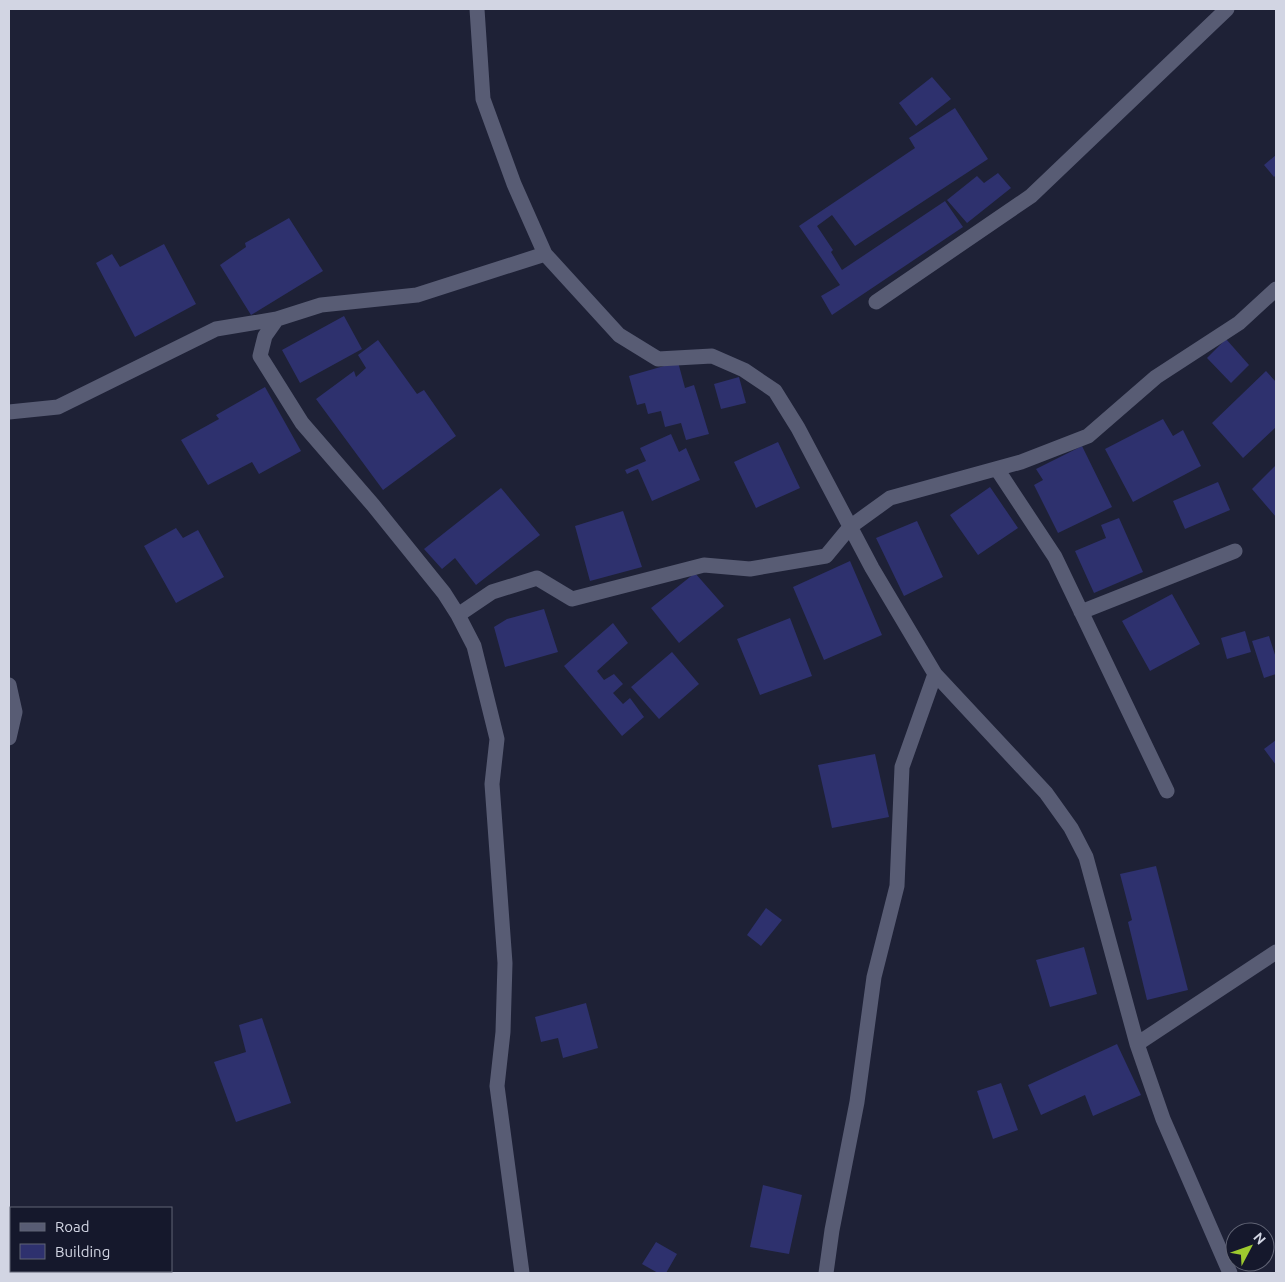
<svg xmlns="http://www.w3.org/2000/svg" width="1285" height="1282" viewBox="0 0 1285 1282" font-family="Ubuntu,sans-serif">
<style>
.building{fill:#2e316e}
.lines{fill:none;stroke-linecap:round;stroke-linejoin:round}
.minor{stroke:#585c74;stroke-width:15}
</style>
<rect width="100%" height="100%" fill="#1e2136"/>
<!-- building -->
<path class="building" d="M932 77 951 99 916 126 899 103Z
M955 108 988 159 855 246 832 215 817 226 833 250 831 252 842 270 945 201 963 227 832 315 821 296 840 285 799 226 915 148 909 138Z
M1276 155V175L1274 177 1264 165Z
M998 173 1011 188 967 223 947 200 977 176 984 183Z
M289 218 323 271 251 315 220 265 246 247 245 243Z
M164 244 196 304 135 337 96 263 112 254 120 267Z
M344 316 362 349 300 383 282 350Z
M1226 339 1249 365 1231 383 1207 358Z
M378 340 417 394 424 390 456 436 383 490 316 399 354 371 356 377 366 368 358 355Z
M678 362 685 388 694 385 709 434 686 440 681 423 665 427 661 411 648 414 645 403 637 405 629 376Z
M1266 371 1276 382V427L1243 458 1212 423Z
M739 377 746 403 721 409 714 384Z
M265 387 301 451 259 474 252 462 208 485 181 440 219 419 216 415Z
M1163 419 1173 436 1183 430 1201 466 1133 502 1105 449Z
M671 434 679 452 686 448 700 480 652 501 638 469 627 474 625 470 646 461 640 448Z
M778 442 800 488 756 508 734 462Z
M1082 446 1112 507 1058 533 1034 485 1043 480 1036 469Z
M1276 465V517L1252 489Z
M1218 482 1230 510 1185 529 1173 501Z
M990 487 1018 528 978 555 950 515Z
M501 488 540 535 476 585 455 558 442 569 424 549Z
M623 511 642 567 590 581 575 526Z
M1119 518 1143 572 1094 593 1075 551 1106 538 1101 525Z
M917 521 943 577 904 596 876 538Z
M176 528 183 538 198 530 224 577 176 603 144 546Z
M850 561 882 635 824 660 793 587Z
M695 573 724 606 679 643 651 608Z
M1172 594 1200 644 1150 671 1122 621Z
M544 609 558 652 505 667 494 627 507 619Z
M790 618 812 676 760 695 737 639Z
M613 623 628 643 597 671 604 680 614 674 623 684 613 693 623 704 630 698 644 717 622 736 564 666Z
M1245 631 1251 652 1227 659 1221 638Z
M1269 636 1276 658V674L1264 678 1252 641Z
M672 652 699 684 659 719 631 687Z
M1276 740V765L1264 749Z
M875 754 889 817 832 828 818 765Z
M1156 866 1188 990 1147 1000 1128 922 1132 920 1120 874Z
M766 908 782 920 761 946 747 935Z
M1084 947 1097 994 1050 1007 1036 960Z
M586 1003 598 1048 563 1058 558 1038 541 1042 535 1017Z
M262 1018 291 1103 236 1122 214 1062 246 1052 239 1025Z
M1117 1044 1141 1095 1093 1116 1085 1095 1041 1115 1028 1085Z
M1001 1083 1018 1130 993 1139 977 1091Z
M763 1185 802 1195 789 1254 750 1247Z
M656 1242 677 1254 666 1273H658L642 1264Z"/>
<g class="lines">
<!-- minor -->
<path class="minor" d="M477 9 483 99 514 184 545 254 619 335 658 359 712 356 744 370 775 391 798 428 872 568 935 674 1046 793 1071 828 1086 857 1137 1044 1163 1119 1230 1273
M876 302 1031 196 1227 9
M9 412 58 407 216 329 277 319
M997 469 1055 557 1167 791
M1081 612 1235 551
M458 615 492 592 537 578 572 599 704 565 750 569 826 556 850 527 890 498 1021 462 1088 436 1156 377 1239 323 1276 289
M9 685 15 712 9 738
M1137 1044 1276 952
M522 1273 497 1086 503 1032 505 963 492 784 497 739 474 646 458 615 444 593 373 505 302 423 260 356 265 336 277 319 321 305 417 295 545 254
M826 1273 832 1230 857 1102 874 977 897 886 902 767 935 674"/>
</g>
<!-- border -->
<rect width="1285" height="1282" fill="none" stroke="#d2d5e3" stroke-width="20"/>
<!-- legend -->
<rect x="10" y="1207" width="162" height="65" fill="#15182c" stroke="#616475"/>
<rect x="20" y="1223" width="25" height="8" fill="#585c74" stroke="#616475"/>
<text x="55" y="1232" font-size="15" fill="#d2d5e3">Road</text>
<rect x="20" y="1244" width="25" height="15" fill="#2e316e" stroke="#616475"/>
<text x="55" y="1257" font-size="15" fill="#d2d5e3">Building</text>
<!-- north arrow -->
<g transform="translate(1250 1247) rotate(49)"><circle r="24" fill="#15182c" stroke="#616475"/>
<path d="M0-4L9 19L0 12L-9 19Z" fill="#9eca2f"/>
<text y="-8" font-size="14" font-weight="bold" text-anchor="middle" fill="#d2d5e3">N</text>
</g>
</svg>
